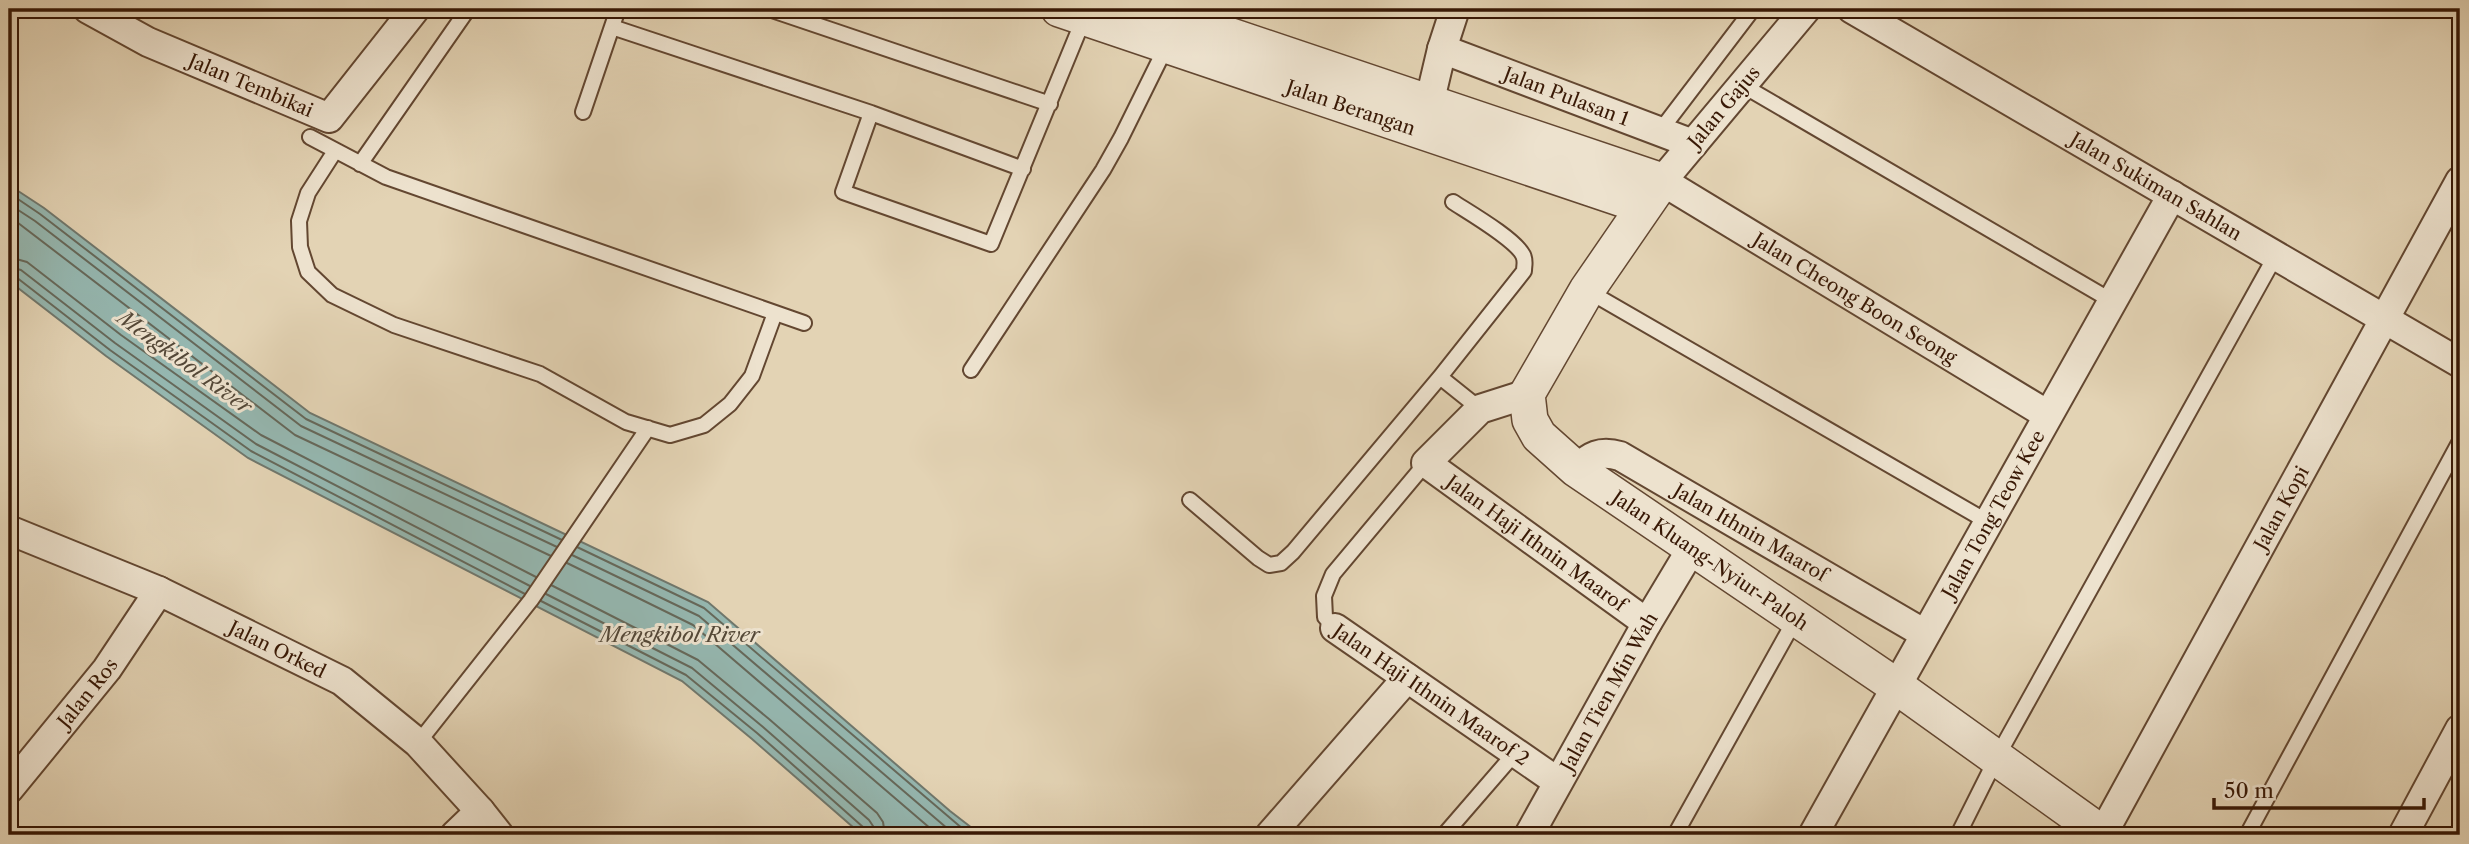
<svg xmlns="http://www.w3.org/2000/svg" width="2469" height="844" viewBox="0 0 2469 844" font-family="'Libre Caslon Text',serif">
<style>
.water{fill:#95b7b0;stroke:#70776c;stroke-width:2}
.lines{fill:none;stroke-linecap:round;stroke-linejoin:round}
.shore{stroke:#66685a;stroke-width:2}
.service-casing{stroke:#634731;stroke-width:18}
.minor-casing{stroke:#634731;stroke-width:32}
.tertiary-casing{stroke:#634731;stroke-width:38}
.service{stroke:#ede2ce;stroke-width:14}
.minor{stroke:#ede2ce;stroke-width:28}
.tertiary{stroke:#ede2ce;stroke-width:35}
.labels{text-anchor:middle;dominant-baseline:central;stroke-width:6;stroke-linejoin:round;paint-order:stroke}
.street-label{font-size:19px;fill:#381805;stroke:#ede2ce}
.water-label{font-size:21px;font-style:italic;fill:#544838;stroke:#ede2ce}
</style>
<rect width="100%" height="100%" fill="#e3d3b4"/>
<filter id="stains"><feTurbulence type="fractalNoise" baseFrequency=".00286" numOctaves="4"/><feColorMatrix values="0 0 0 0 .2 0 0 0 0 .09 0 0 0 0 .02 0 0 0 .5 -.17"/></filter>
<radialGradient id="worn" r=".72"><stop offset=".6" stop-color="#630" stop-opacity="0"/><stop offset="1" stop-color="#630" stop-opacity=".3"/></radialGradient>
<!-- water -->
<path class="water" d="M9 185 44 208 310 413 708 602 950 811 981 835H862L752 739 682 681 248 458 106 356 9 281Z"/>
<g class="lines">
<!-- shore -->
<path class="shore" d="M9 193 40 214 306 419 562 540
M9 204 35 221 301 426 557 547
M9 216 295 435 551 556
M9 257 27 262 121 335 261 435 536 577
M9 267 21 270 115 343 256 444 530 586
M9 276 16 277 110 350 251 451 525 594
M577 547 704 608 970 835
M572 555 699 616 955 835
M567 563 693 625 938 835
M551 585 698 660 769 719 877 813 883 822 885 835
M546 594 692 668 763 727 869 820 873 826 875 835
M541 601 686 675 757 733 863 827 866 835"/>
<!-- service casing -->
<g class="service-casing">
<path id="service" d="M769 9 1050 104
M612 27 871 113 843 192 991 244 1084 18
M1742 85 2112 301
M583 112 618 9
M871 113 1023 169
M1660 131 1753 9
M310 137 386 177 804 323
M335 151 308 193 299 221 300 247 308 272 332 295 394 325 540 374 626 422 670 435 704 425 730 404 752 376 775 313
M360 164 468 9
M1588 291 1988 522
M971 370 1103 170 1121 138 1167 45
M1440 377 1524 271C1524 265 1526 261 1523 255 1515 239 1470 213 1453 202
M1190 500 1258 558 1269 565 1281 563 1293 552 1440 377 1480 409
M1335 628 1325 617 1324 596 1333 574 1426 463
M418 743 531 600 648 428
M1444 835 1515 753
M1675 835 1796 618
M1958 835 1997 757 2276 255
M2247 835 2460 441"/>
</g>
<!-- minor casing -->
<g class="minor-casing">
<g id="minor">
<path id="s1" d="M88 9 148 42 329 118 415 9"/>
<path id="s2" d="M1806 9 1662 181 2048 415"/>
<path id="s3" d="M1852 9 2460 363"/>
<path id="s4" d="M1442 49 1693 144"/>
<path d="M1425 121 1442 49 1455 9"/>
<path id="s5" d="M1527 394 1480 409 1426 463 1647 623"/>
<path id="s6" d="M1576 469C1591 456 1600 450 1620 456L1925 634"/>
<path id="s7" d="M9 530 159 591 342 681 418 743 480 811 499 835"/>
<path id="s8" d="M1335 628 1558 782"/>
<path id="s9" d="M9 789 107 669 159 591"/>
<path d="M455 835 480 811"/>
<path d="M1270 835 1407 678"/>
<path id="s10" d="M1529 835 1647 623 1692 548"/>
<path id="s11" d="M1813 835 2172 195"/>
<path id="s12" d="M2102 835 2460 181"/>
<path d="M2403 835 2460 729"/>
</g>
</g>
<!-- tertiary casing -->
<g class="tertiary-casing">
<g id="tertiary">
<path id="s13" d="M1059 9 1643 206"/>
<path id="s14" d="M1151 9 1662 181 1587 290 1527 394 1530 420 1539 436 1576 469 1896 686 2104 835"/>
</g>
</g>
<!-- service -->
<use href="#service" class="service"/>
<!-- minor -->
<use href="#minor" class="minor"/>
<!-- tertiary -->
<use href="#tertiary" class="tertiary"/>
</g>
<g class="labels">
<!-- street labels -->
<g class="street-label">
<text stroke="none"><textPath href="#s1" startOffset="180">Jalan Tembikai</textPath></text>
<text stroke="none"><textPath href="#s4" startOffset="133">Jalan Pulasan 1</textPath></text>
<text stroke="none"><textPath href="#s13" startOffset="308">Jalan Berangan</textPath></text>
<text transform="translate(1724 107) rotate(-50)">Jalan Gajus</text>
<text stroke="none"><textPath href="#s3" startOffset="352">Jalan Sukiman Sahlan</textPath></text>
<text stroke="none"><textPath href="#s2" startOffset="450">Jalan Cheong Boon Seong</textPath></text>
<text stroke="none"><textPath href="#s12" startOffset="373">Jalan Kopi</textPath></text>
<text stroke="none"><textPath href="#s11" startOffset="368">Jalan Tong Teow Kee</textPath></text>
<text stroke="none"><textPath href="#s6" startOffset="200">Jalan Ithnin Maarof</textPath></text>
<text stroke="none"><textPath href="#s5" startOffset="262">Jalan Haji Ithnin Maarof</textPath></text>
<text stroke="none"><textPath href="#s14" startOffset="1048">Jalan Kluang-Nyiur-Paloh</textPath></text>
<text stroke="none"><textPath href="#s7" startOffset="294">Jalan Orked</textPath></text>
<text stroke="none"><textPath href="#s10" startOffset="164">Jalan Tien Min Wah</textPath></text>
<text stroke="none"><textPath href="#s9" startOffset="124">Jalan Ros</textPath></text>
<text stroke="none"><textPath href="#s8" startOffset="117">Jalan Haji Ithnin Maarof 2</textPath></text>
</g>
<!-- water labels -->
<g class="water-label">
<text transform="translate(185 362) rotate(36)">Mengkibol River</text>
<text x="680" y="634">Mengkibol River</text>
</g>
</g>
<!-- margin -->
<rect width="2469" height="844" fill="none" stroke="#e3d3b4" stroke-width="35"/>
<rect x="10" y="10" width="2448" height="823" fill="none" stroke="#381805" stroke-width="3.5"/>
<rect x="18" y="18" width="2434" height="809" fill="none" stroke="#381805" stroke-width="2"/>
<!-- scale -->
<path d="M2214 798v10h210v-10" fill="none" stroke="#381805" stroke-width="3.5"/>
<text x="2224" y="798" font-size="21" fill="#381805" stroke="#ede2ce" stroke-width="5" paint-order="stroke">50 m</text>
<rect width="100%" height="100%" filter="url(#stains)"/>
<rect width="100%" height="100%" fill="url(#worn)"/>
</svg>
